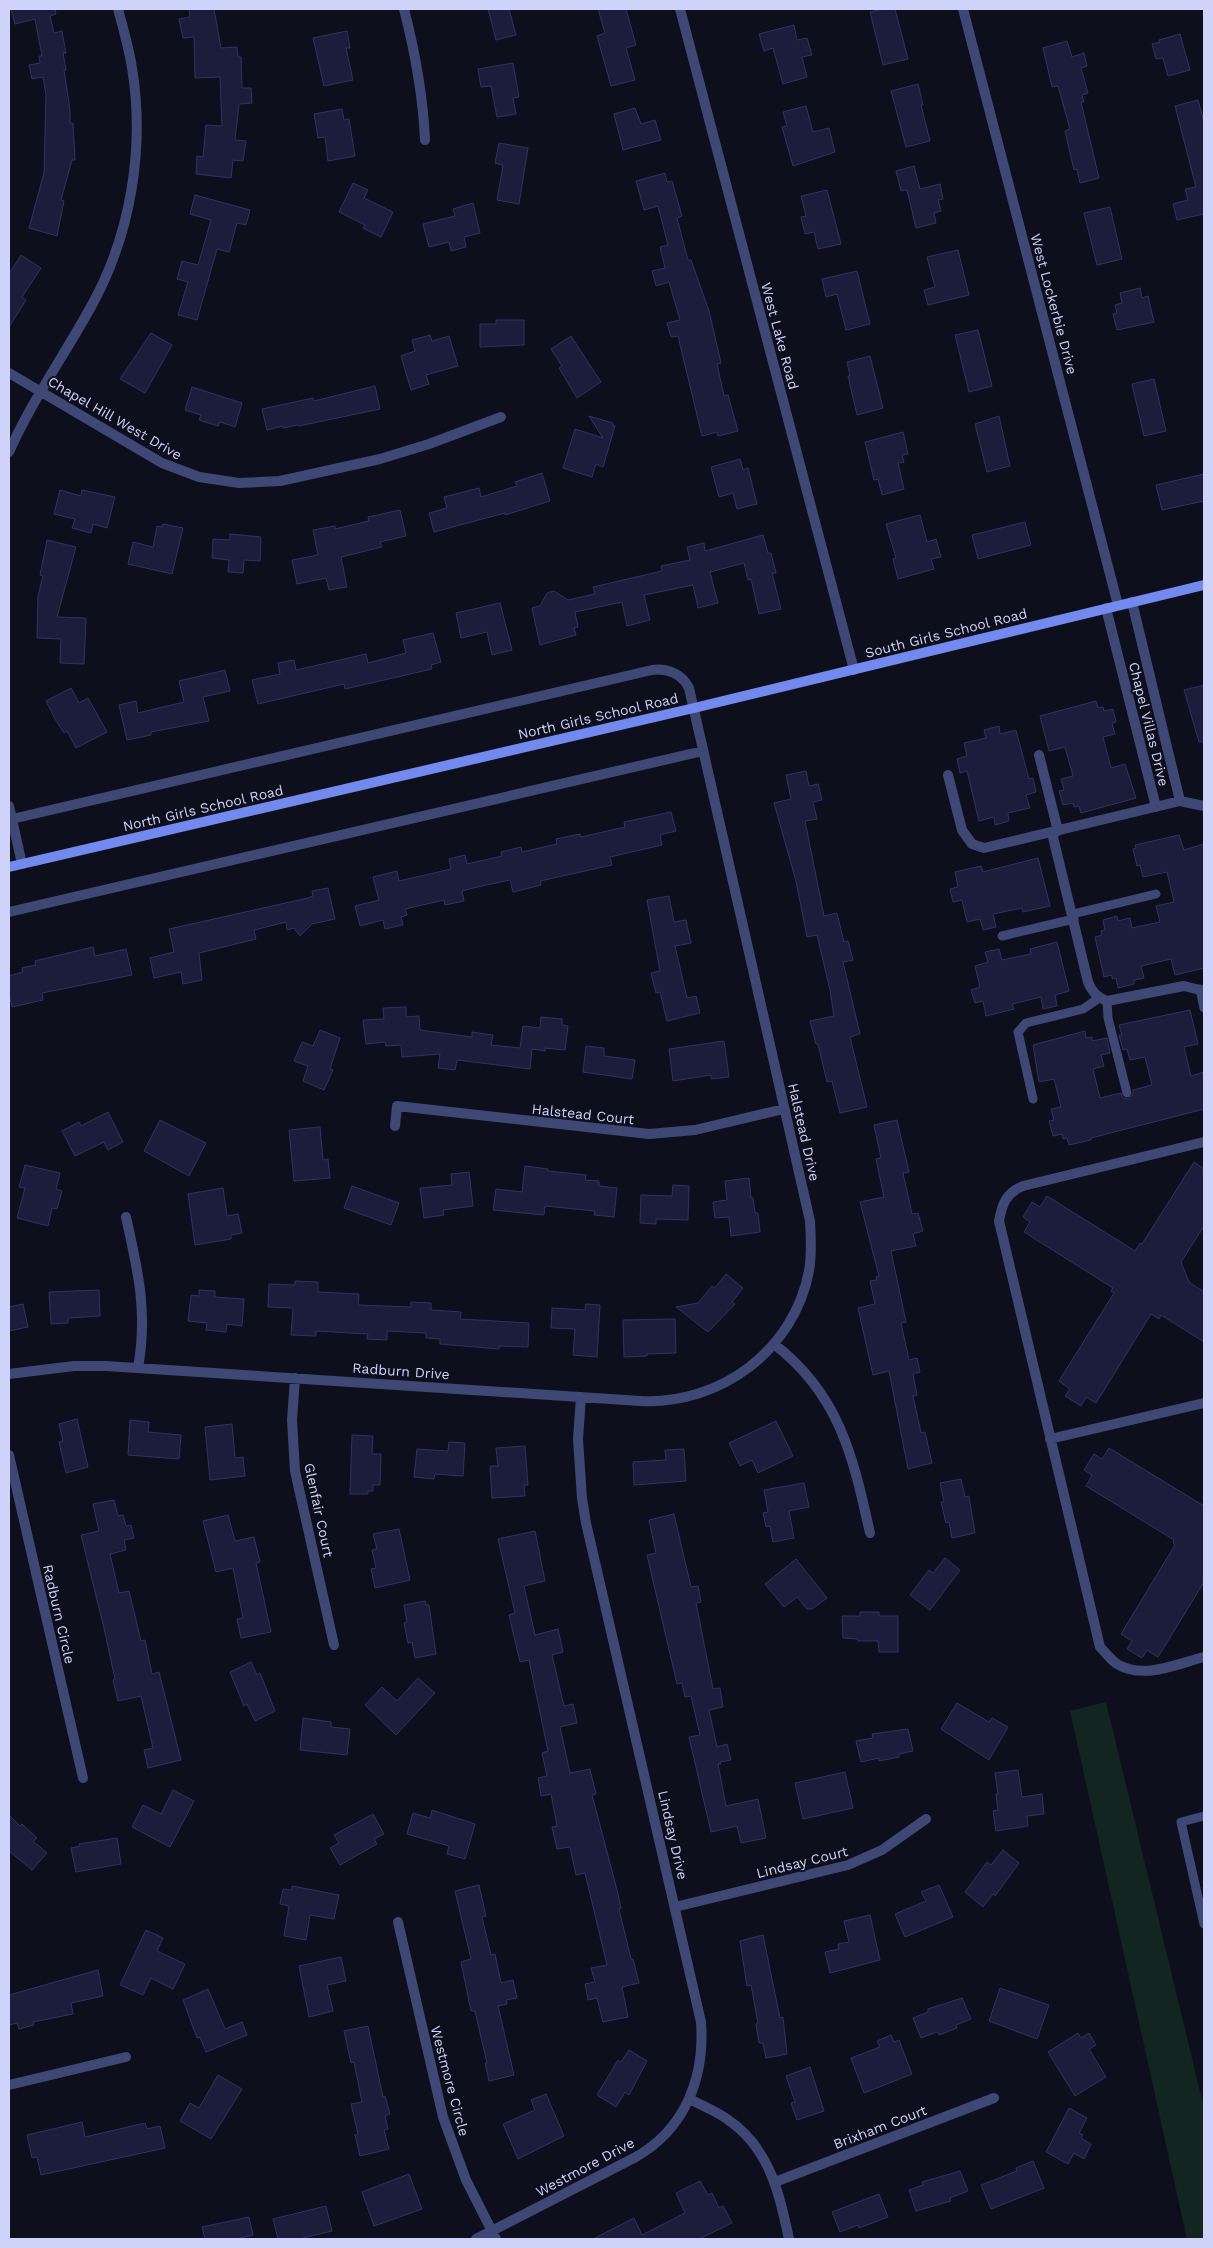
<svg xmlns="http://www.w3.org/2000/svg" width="1213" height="2248" viewBox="0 0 1213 2248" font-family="'Work Sans',sans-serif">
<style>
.green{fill:#122520}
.building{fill:#1c1d3b;stroke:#313264}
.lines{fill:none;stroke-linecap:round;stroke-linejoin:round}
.service{stroke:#3f4875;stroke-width:9}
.minor{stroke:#3f4875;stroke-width:10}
.secondary{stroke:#7289ed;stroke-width:10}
.labels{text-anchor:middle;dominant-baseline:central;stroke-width:4;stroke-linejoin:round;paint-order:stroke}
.street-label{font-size:14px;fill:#cfd3f9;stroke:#0e0f1c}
</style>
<rect width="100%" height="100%" fill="#0e0f1c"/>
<!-- green -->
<path class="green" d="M1106 1702 1204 2108V2239H1187L1070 1711Z"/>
<!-- building -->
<path class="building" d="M11 9H55L56 14 50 16 54 33 62 31 66 53H63L66 70H64L70 110V123H73L75 160H72L61 200 64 201 57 236 29 228 44 173 46 95 43 77 32 79 29 65 40 63 39 56H42L35 19 15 24Z
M189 9H214L221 48 237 47 238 57H241L242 88H251L252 103 239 104 235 140 246 141 243 161 233 160 231 178 196 174 197 156 203 157 206 125 222 126 220 77 195 78 194 37 183 38 179 19 190 17Z
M488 9H509L516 35 496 40Z
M598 9H626L636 45 626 48 635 80 611 86 597 36 605 33Z
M883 9H895L908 59 883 65 870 12Z
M794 25 797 40 807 38 812 55 802 57 807 77 783 84 773 48 764 51 759 34Z
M347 31 350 48H346L353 80 324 86 313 38Z
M1180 34 1190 70 1168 76 1163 58 1156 59 1152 44 1160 42 1159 40Z
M1067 41 1072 57 1084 53 1087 66 1081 68 1088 93 1082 95 1084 102H1081L1099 178 1080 183 1077 169 1074 170 1065 131 1070 129 1058 86 1052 87 1043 48Z
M513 63 519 97 513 98 516 114 497 117 491 86 481 87 478 69Z
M918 84 923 105H921L930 141 906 147 891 91Z
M1198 100 1204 122V214L1177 220 1173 204 1188 200 1185 189 1196 187 1175 106Z
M806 106 813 132 829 128 835 152 793 166 782 127 787 126 783 112Z
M635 108 641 124 655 120 661 140 623 150 614 114Z
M342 109 344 120 349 119 355 156 328 161 325 137 318 138 314 114Z
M499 143 528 148 519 204 497 200 503 165 495 163Z
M914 166 920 189 940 184 943 199 938 200 941 211 934 213 936 223 916 228 907 190 901 191 896 171Z
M665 173 667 182 672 181 682 216 677 218 688 260H691L709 311 721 363 717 364 724 396 728 395 738 431 718 436 717 432 702 436 678 336 671 337 667 323 680 320 669 282 656 286 652 271 665 268 660 247 668 245 658 206 644 210 636 181Z
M353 183 368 190 364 198 393 212 381 237 363 228 365 225 339 212Z
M827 190 841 244 818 249 814 232 805 234 801 217 806 216 801 196Z
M195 195 250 210 246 225 237 223 229 252 217 249 197 320 178 315 188 282 177 279 182 261 198 265 211 220 190 214Z
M473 203 480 233 464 237 466 247 451 251 449 242 429 247 423 224 455 216 453 209Z
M1110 207 1122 259 1097 265 1084 213Z
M958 250 969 295 928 305 924 290 935 287 927 257Z
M21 255 41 268 22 297 26 300 9 327V274Z
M857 271 870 324 846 330 837 294 826 297 822 279Z
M1140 288 1142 298 1148 296 1154 322 1117 330 1113 314 1117 313 1115 305 1122 303 1120 293Z
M496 320H524V345L480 347V324H496Z
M978 330 992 386 969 392 955 335Z
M151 333 172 345 145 393 120 379Z
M430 335 432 341 449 336 458 366 426 375 429 384 411 390 401 356 415 351 412 340Z
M571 336 601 382 577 398 559 368 562 366 551 349Z
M870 356 883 408 857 415 848 376H850L847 362Z
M1154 379 1166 431 1144 436 1132 384Z
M375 386 380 409 299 426 298 425 283 428V426L267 430 262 409 313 398 314 401Z
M192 387 242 403 235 427 220 422 218 426 199 420 201 415 185 410Z
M589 416 613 423V426H615L603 467 596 464 592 477 563 468 575 429 603 438Z
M999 416 1010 466 987 472 975 424Z
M903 432 908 454 902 455 904 462 898 463 904 489 882 495 878 479 874 480 865 442Z
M740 459 743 470 748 468 757 504 737 509 733 493 719 497 711 467Z
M542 473 550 501 505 515V513L434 532 429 513 447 508 444 497 479 488 481 497 517 486 515 482Z
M1204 474V501L1162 510 1156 485Z
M60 490 81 496 82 490 115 497 107 528 93 524 91 533 72 528 75 519 54 514Z
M400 510 406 536 380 542 382 547 341 557 347 587 329 590 326 578 297 584 292 560 318 555 313 530 335 526V529L369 521 368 517Z
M920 515 927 542 936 539 941 557 931 559 934 569 898 579 893 559 896 558 886 524Z
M1025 522 1031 545 978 559 972 535Z
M163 524 183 528 172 574 128 564 133 542 153 547 157 526 162 527Z
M230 534 261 537 260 561 244 560 243 573 228 572 229 560 212 558 213 539 230 540Z
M763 535 768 553H771L776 573H772L781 609 759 614 751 579 748 580 744 563 710 572 718 603 698 608 693 585 644 595 650 620 627 626 622 602 575 612 578 627 574 628 576 635 540 645 532 608 540 606 547 593 554 591 568 600 595 594 593 587 662 571 661 566 690 560 687 547 704 543 705 551Z
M47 540 76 547 57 617 86 618 84 664 60 663 61 639 37 638 38 596 43 576 40 575Z
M500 603 512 650 492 655 487 632 461 638 456 613Z
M433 633 441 662 431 665 432 669 345 689 344 684 258 704 252 680 280 674 278 663 294 660 296 670 366 654 368 663 406 653 403 640Z
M225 670 230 691 203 697 209 721 151 732V735L127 740 119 705 136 701 138 713 184 702 179 681Z
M1204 685V742H1199L1184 690Z
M71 688 79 703 88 698 107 732 76 748 67 731 64 733 55 719 46 701Z
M1096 701 1098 708 1103 707 1104 711 1113 709 1116 722 1112 723 1115 734 1103 737 1111 768 1125 764 1136 798 1081 813 1079 806 1074 807 1073 803 1063 805 1059 791 1064 790 1061 779 1073 776 1065 747 1049 751 1040 716Z
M999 726 1000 734 1016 730 1029 779 1033 778 1036 792 1026 795 1030 808 1008 813 1009 821 995 825 994 817 979 821 967 771 960 773 957 759 967 756 964 743 986 738 984 730Z
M806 771 809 786 818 784 822 800 813 802 817 819 805 821 824 916 837 913 844 942 848 941 853 960 843 962 860 1034 850 1037 867 1107 840 1113 832 1081 827 1082 818 1044H816L810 1021 834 1016 830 990 817 935 807 937 796 881 774 803 791 799 786 775Z
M671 812 676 831 660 835 662 845 610 857 612 865 540 881 541 885 513 892 510 880 473 888 462 891 464 901 445 905 444 900 405 909 407 915 401 917 403 925 385 929 383 920 360 926 355 906 379 900 373 877 397 871 399 881 451 869 449 859 465 855 467 864 502 856 501 852 521 847 522 852 557 844 556 839 580 834 581 837 625 827 624 822Z
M1179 835 1184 850 1204 844V968L1175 975 1171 959 1141 966 1144 978 1134 980V984L1118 988 1116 978 1112 979V975L1104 977 1095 937 1102 935 1101 931 1105 930 1103 920 1117 916 1118 921 1130 918 1132 928 1160 922 1156 906 1174 902 1167 872 1143 877 1140 865 1137 866 1133 849 1136 848 1135 845Z
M1038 858 1050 906 1023 912 1022 908 993 914 996 927 983 930 980 919 967 922 962 900 953 902 950 889 958 887 955 872 981 866 983 872Z
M328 888 335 919 312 924 300 936 294 928 287 930 286 922 254 930 256 939 199 953 202 980 183 984 181 972 154 978 150 958 174 952 169 929 308 898 313 896 312 891Z
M669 896 674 922 686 920 691 943 675 946 687 998 696 996 700 1013 667 1021 660 992 656 993 651 973 660 971 647 900Z
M1057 942 1069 991 1055 995 1057 1006 1043 1009 1041 997 1012 1004 1014 1009 986 1016 983 1001 975 1003 971 990 980 987 975 966 988 962 985 952 999 949 1002 960 1031 954 1030 949Z
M93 947 95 956 126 949 132 975 42 993 43 1000 12 1007 9 994V976L23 972 22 968 36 965 35 961Z
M406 1007V1017L419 1016 420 1030 472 1037V1032L493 1035 491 1045 520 1048 523 1026 540 1028 541 1017 562 1019V1025L568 1026 565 1050 545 1048V1051L532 1049 530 1069 457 1060 455 1070 438 1068 440 1054 402 1057 401 1045 386 1046 385 1042 366 1044 363 1020 384 1019 383 1008Z
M1190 1010 1198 1044 1184 1047 1191 1076 1204 1072V1109L1091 1138V1140L1069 1145 1067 1138 1063 1139 1062 1134 1053 1136 1049 1121 1054 1120 1051 1109 1061 1107 1054 1079 1039 1082 1033 1045 1085 1031 1086 1038 1092 1037V1041L1107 1038 1110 1053 1101 1055 1104 1066 1093 1069 1100 1098 1121 1093 1123 1098 1128 1099 1133 1095V1090L1152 1085 1145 1057 1130 1060 1127 1049 1123 1050 1119 1035H1122L1119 1025Z
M320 1030 340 1038 330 1069 333 1070 324 1090 303 1081 308 1066 294 1061 302 1042 313 1046Z
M724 1041 729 1077 711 1079V1075L673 1081 669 1049Z
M586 1046 604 1048V1056L635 1060 632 1079 583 1072Z
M108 1112 123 1142 108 1150 104 1142 75 1156 62 1131 79 1122 81 1126Z
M160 1120 206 1143 189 1176 144 1151Z
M897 1120 909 1172 903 1173 912 1214 918 1213 923 1231 913 1234 916 1246 891 1251 906 1322 901 1323 909 1360 917 1358 920 1372 913 1374 917 1395 913 1396 921 1433 925 1432 932 1463 908 1469 889 1371 873 1375 858 1308 875 1304 870 1281 877 1280 876 1277 879 1276 860 1202 884 1197 876 1159 881 1158 874 1125Z
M320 1127 323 1160 328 1159 330 1178 294 1181 289 1130Z
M1194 1162 1204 1169V1226L1181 1262 1189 1282 1204 1292V1342L1161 1315 1159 1319 1151 1314 1096 1403 1086 1397 1081 1406 1065 1396 1070 1389 1059 1381 1114 1293 1111 1291 1113 1288 1024 1232 1030 1222 1023 1217 1032 1202 1040 1207 1047 1196 1135 1251 1140 1243 1142 1244Z
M25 1165 60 1173 56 1189 62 1191 57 1209 52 1208 48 1226 17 1218 25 1188 19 1187Z
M525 1166 548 1169V1171L586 1175 585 1180 599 1181V1186L617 1188 614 1217 594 1215 595 1211 545 1206 544 1215 493 1210 496 1189 522 1192Z
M469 1172 473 1206 443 1210 444 1215 424 1218 420 1188 452 1185 451 1174Z
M749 1178 751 1198H753L755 1213H758L760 1232 731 1236 729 1217 715 1218 713 1202 727 1200 725 1181Z
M673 1185 689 1186 688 1220 656 1219V1224L640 1223 641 1195 672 1196Z
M352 1186 399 1203 391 1225 344 1208Z
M223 1188 227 1216 238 1214 242 1233 231 1235V1239L195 1245 188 1194Z
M726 1274 743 1288 732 1302 735 1304 708 1332 676 1307 698 1303 712 1286 715 1288Z
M295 1281 318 1282V1292L359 1294 358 1305 411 1307V1302L431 1303V1310L461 1312 460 1319 529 1323 528 1347 499 1346V1349L440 1344V1339L426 1338V1333L387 1331V1340L367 1339 368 1334 316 1331V1336L291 1335 293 1308 268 1307 269 1284 295 1285Z
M99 1290 100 1316 68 1318V1323L51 1324 49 1292Z
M199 1290 215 1291V1297L244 1299 242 1326 227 1324 226 1332 206 1330 207 1323 188 1321 191 1295 199 1296Z
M23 1304 28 1327 9 1331V1307Z
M586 1304 600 1305 597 1357 573 1355 575 1329 551 1328 552 1308 585 1310Z
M675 1319 676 1353 647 1354V1356L624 1357 623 1320Z
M77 1419 88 1467 66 1473 59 1442 63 1441 59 1424Z
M130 1420 149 1422 148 1432 181 1435 179 1459 128 1455Z
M776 1421 793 1456 758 1473 752 1460 740 1466 729 1443Z
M232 1424 235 1458 243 1457 245 1476 210 1480 205 1427Z
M352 1435 373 1436 372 1454H381L380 1485H373V1491H368V1494H350Z
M449 1442 465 1443 463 1476 435 1474 434 1479 414 1477 417 1449 448 1451Z
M525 1446 528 1485H524L525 1496 492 1498 490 1466H498L496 1448Z
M1109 1448 1204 1506V1582L1158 1657 1147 1650 1142 1658 1127 1649 1132 1641 1121 1634 1175 1545 1173 1543 1174 1540 1086 1486 1092 1475 1084 1470 1094 1454 1102 1459Z
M684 1449 686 1481 634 1485 633 1462 666 1460 665 1450Z
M961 1479 965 1497 969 1496 975 1533 952 1538 949 1522 946 1523 941 1502H944L940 1483Z
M804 1483 809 1507 789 1511 794 1538 773 1542 770 1526 766 1527 763 1513 768 1512 764 1490Z
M114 1500 118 1516 123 1515 126 1526 131 1525 134 1538 124 1540 126 1550 110 1554 119 1593 129 1591 141 1641 145 1640 152 1674 159 1672 181 1760 148 1768 144 1750 153 1748 141 1696 118 1701 113 1680 115 1679 104 1628 81 1535 99 1531 93 1504Z
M674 1514 691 1587 698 1586 701 1602 696 1603 713 1689 720 1688 723 1707 709 1710 717 1747 727 1744 731 1760 720 1762 721 1764H718L726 1806 758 1799 766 1838 741 1843 737 1826 711 1832 689 1737 700 1735 691 1696 685 1697 682 1683 677 1684 647 1555 656 1553 649 1520Z
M228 1515 235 1541 254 1537 260 1562 256 1563 271 1632 241 1638 237 1619 243 1618 233 1568 216 1572 203 1521Z
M399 1529 410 1580 375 1588 371 1569 376 1568 372 1550 377 1549 373 1534Z
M535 1531 545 1581 524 1586 535 1635 558 1629 563 1652 552 1655 564 1706 573 1704 577 1723 560 1727 570 1773 590 1769 596 1794 592 1795 617 1890 621 1908 619 1909 631 1959H633L639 1983 622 1987 628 2017 603 2022 597 1998 588 2000 585 1984 595 1982 591 1968 607 1965 585 1873 576 1875 570 1847 557 1849 552 1827 557 1826 551 1794 541 1796 538 1778 547 1776 542 1753 548 1751 529 1660 520 1662 509 1615 515 1613 498 1539Z
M945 1558 960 1570 930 1610 910 1595 929 1570 933 1573Z
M796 1559 827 1598 812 1609H807L797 1597 784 1607 765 1584Z
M425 1601 426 1605H429L436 1654 415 1658 412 1642 408 1643 404 1623 407 1622 404 1605Z
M860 1612H879V1616H898V1652H879L878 1641H858V1639L843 1638 842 1616H860Z
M251 1662 257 1675 260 1673 275 1711 255 1721 247 1704 244 1706 230 1672Z
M418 1678 435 1693 396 1735 365 1705 382 1687 397 1701Z
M957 1703 989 1722 992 1718 1008 1727 989 1760 941 1729Z
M303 1718 331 1722V1727L350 1729 347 1755 300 1750Z
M908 1729 913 1751 899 1754V1757L879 1761V1758L861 1762 856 1741 873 1738 872 1734Z
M1018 1770 1022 1797 1042 1794 1044 1814 1027 1816 1028 1826 996 1831 993 1811 998 1810 996 1794H998L995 1773Z
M845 1772 853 1808 803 1819 795 1783Z
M173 1790 194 1801 170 1847 132 1827 143 1805 161 1814Z
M432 1810 475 1824 465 1859 447 1854 449 1846 407 1834 413 1813 430 1818Z
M373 1814 384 1834 374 1839 377 1844 340 1865 330 1848 339 1843 334 1835Z
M9 1815 20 1826 22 1824 37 1838 33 1841 47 1853 32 1870 9 1851Z
M117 1838 121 1864 76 1872 71 1848 80 1846 79 1844Z
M1003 1850 1019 1863 995 1896 993 1894 983 1907 965 1892 987 1862 991 1865Z
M479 1885 486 1916 482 1917 491 1955 495 1954 501 1983 513 1980 517 1998 506 2000 507 2004 498 2006 514 2075 489 2081 485 2063H487L475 2011H471L461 1962 471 1959 455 1891Z
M939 1885 953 1917 905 1937 895 1914 926 1901 921 1892Z
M292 1886 339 1895 334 1919 310 1915 306 1940 284 1936 289 1906 280 1904 283 1889 292 1890Z
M870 1915 880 1960 830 1973 825 1952 839 1949 838 1944 849 1942 844 1921Z
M146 1930 163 1938 157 1951 185 1964 173 1989 151 1978 143 1995 120 1985Z
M763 1935 780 2018 783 2017 787 2054 766 2058 763 2043H759L756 2024 758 2023 751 1985 747 1986 740 1941Z
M341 1957 346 1981 327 1985 333 2011 309 2017 299 1966Z
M98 1970 103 1996 71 2003 73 2014 33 2022 34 2025 19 2029 17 2023 9 2025V1995Z
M1000 1988 1049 2005 1037 2039 989 2021Z
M208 1989 225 2029 242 2022 247 2035 206 2052 200 2037 197 2038 183 2000Z
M962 1998 971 2019 956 2025 957 2028 939 2035 937 2032 921 2038 913 2018 928 2012V2009Z
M368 2026 383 2097 385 2096 390 2114 385 2116 388 2129 384 2130 389 2149 360 2156 355 2135 358 2134 351 2104 362 2102 354 2062 351 2063 344 2031Z
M1078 2033 1081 2038 1089 2033 1096 2045 1089 2049 1106 2077 1075 2096 1048 2052Z
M891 2035 894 2042 899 2040 912 2074 864 2093 851 2058 880 2047 877 2041Z
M629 2050 647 2061 629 2095 625 2092 616 2107 597 2095 618 2060 621 2062Z
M810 2067 824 2111 797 2120 791 2103 795 2102 786 2076Z
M218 2075 242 2089 211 2139 180 2121 190 2103 199 2108Z
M546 2094 564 2136 518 2159 503 2124 535 2110 531 2100Z
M1069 2108 1087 2118 1079 2133 1083 2135 1081 2138 1091 2144 1084 2159 1074 2153 1068 2164 1046 2152Z
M82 2122 85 2137 145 2123 147 2129 160 2126 165 2148 41 2175 37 2157 32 2158 27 2135Z
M1033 2161 1044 2188 991 2209 981 2185 1017 2171 1016 2168Z
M960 2171 968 2191 950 2198 951 2201 916 2211 909 2190 923 2185 922 2182Z
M409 2174 422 2209 374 2226 362 2192Z
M700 2181 708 2195 712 2193 719 2208 723 2206 732 2223 699 2239H593L634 2218 642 2235 685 2213 676 2193Z
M879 2194 888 2217 859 2228 858 2225 840 2232 832 2212Z
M326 2206 332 2231 299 2239H278L273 2219Z
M249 2217 253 2235 236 2239H205L202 2227Z"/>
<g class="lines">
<!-- service -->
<path class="service" d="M1073 914 1156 894
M1002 936 1074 919
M1200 989 1204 1008
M1107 1001 1108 1018 1127 1093
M1033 1099 1018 1032 1026 1023 1083 1009 1099 998
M1204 1816 1181 1822 1204 1924"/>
<!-- minor -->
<path class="minor" d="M404 9C415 52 423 95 425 140
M680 9 854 670
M963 9 1118 605
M9 373 162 463 199 477 239 483 280 481 380 459 429 444 501 417
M9 452C32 400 66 353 93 303 131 233 145 147 132 68 129 48 123 28 118 9
M1132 602 1180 801
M1106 608 1156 807
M1039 755 1058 831
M948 775 962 830 972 844 984 848 1180 801 1204 806
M9 806 22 864
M1052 833 1088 982C1092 992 1097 997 1107 1001L1184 986 1204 991
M9 912 703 751
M395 1126 397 1106 649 1134 695 1130 784 1109
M1204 1142 1023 1186C1006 1193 1002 1204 999 1221L1100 1647C1106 1653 1110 1659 1117 1664 1143 1680 1177 1664 1204 1657
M126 1217C138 1271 148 1312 138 1368
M774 1344C840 1395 853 1457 870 1533
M9 1374 74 1366H106L640 1401C721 1405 794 1350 809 1271 812 1254 811 1237 810 1221L689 688C682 674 668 668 652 670L12 819
M295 1378 292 1420 295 1471 334 1645
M1050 1439 1204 1403
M9 1455 83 1778
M675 1907 848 1865 882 1850 926 1819
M398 1922 443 2117 466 2180 496 2239
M9 2085 126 2057
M690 2099C702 2106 716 2111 727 2119 770 2148 779 2193 789 2239
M775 2182 994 2098
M476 2239 634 2158C685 2130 705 2078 701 2022L586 1523 582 1498 578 1439 581 1397"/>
<!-- secondary -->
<path class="secondary" d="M9 867 694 708 1204 585"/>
</g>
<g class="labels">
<!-- street labels -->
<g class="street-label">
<text transform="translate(1054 304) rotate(75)">West Lockerbie Drive</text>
<text transform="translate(780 336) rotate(75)">West Lake Road</text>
<text transform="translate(115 418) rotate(30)">Chapel Hill West Drive</text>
<text transform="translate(946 633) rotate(-14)">South Girls School Road</text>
<text transform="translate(598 716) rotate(-13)">North Girls School Road</text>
<text transform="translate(1149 724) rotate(76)">Chapel Villas Drive</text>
<text transform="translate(203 808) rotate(-13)">North Girls School Road</text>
<text transform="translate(583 1114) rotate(6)">Halstead Court</text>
<text transform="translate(804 1132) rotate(77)">Halstead Drive</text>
<text transform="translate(401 1371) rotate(4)">Radburn Drive</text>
<text transform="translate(319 1510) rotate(78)">Glenfair Court</text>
<text transform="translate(59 1614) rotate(77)">Radburn Circle</text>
<text transform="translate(673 1835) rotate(77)">Lindsay Drive</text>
<text transform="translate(802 1862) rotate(-14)">Lindsay Court</text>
<text transform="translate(450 2081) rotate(75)">Westmore Circle</text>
<text transform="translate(880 2127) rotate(-21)">Brixham Court</text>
<text transform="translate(585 2167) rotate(-28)">Westmore Drive</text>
</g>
</g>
<!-- border -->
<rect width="1213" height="2248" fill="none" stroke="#cfd3f9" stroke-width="20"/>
</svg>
